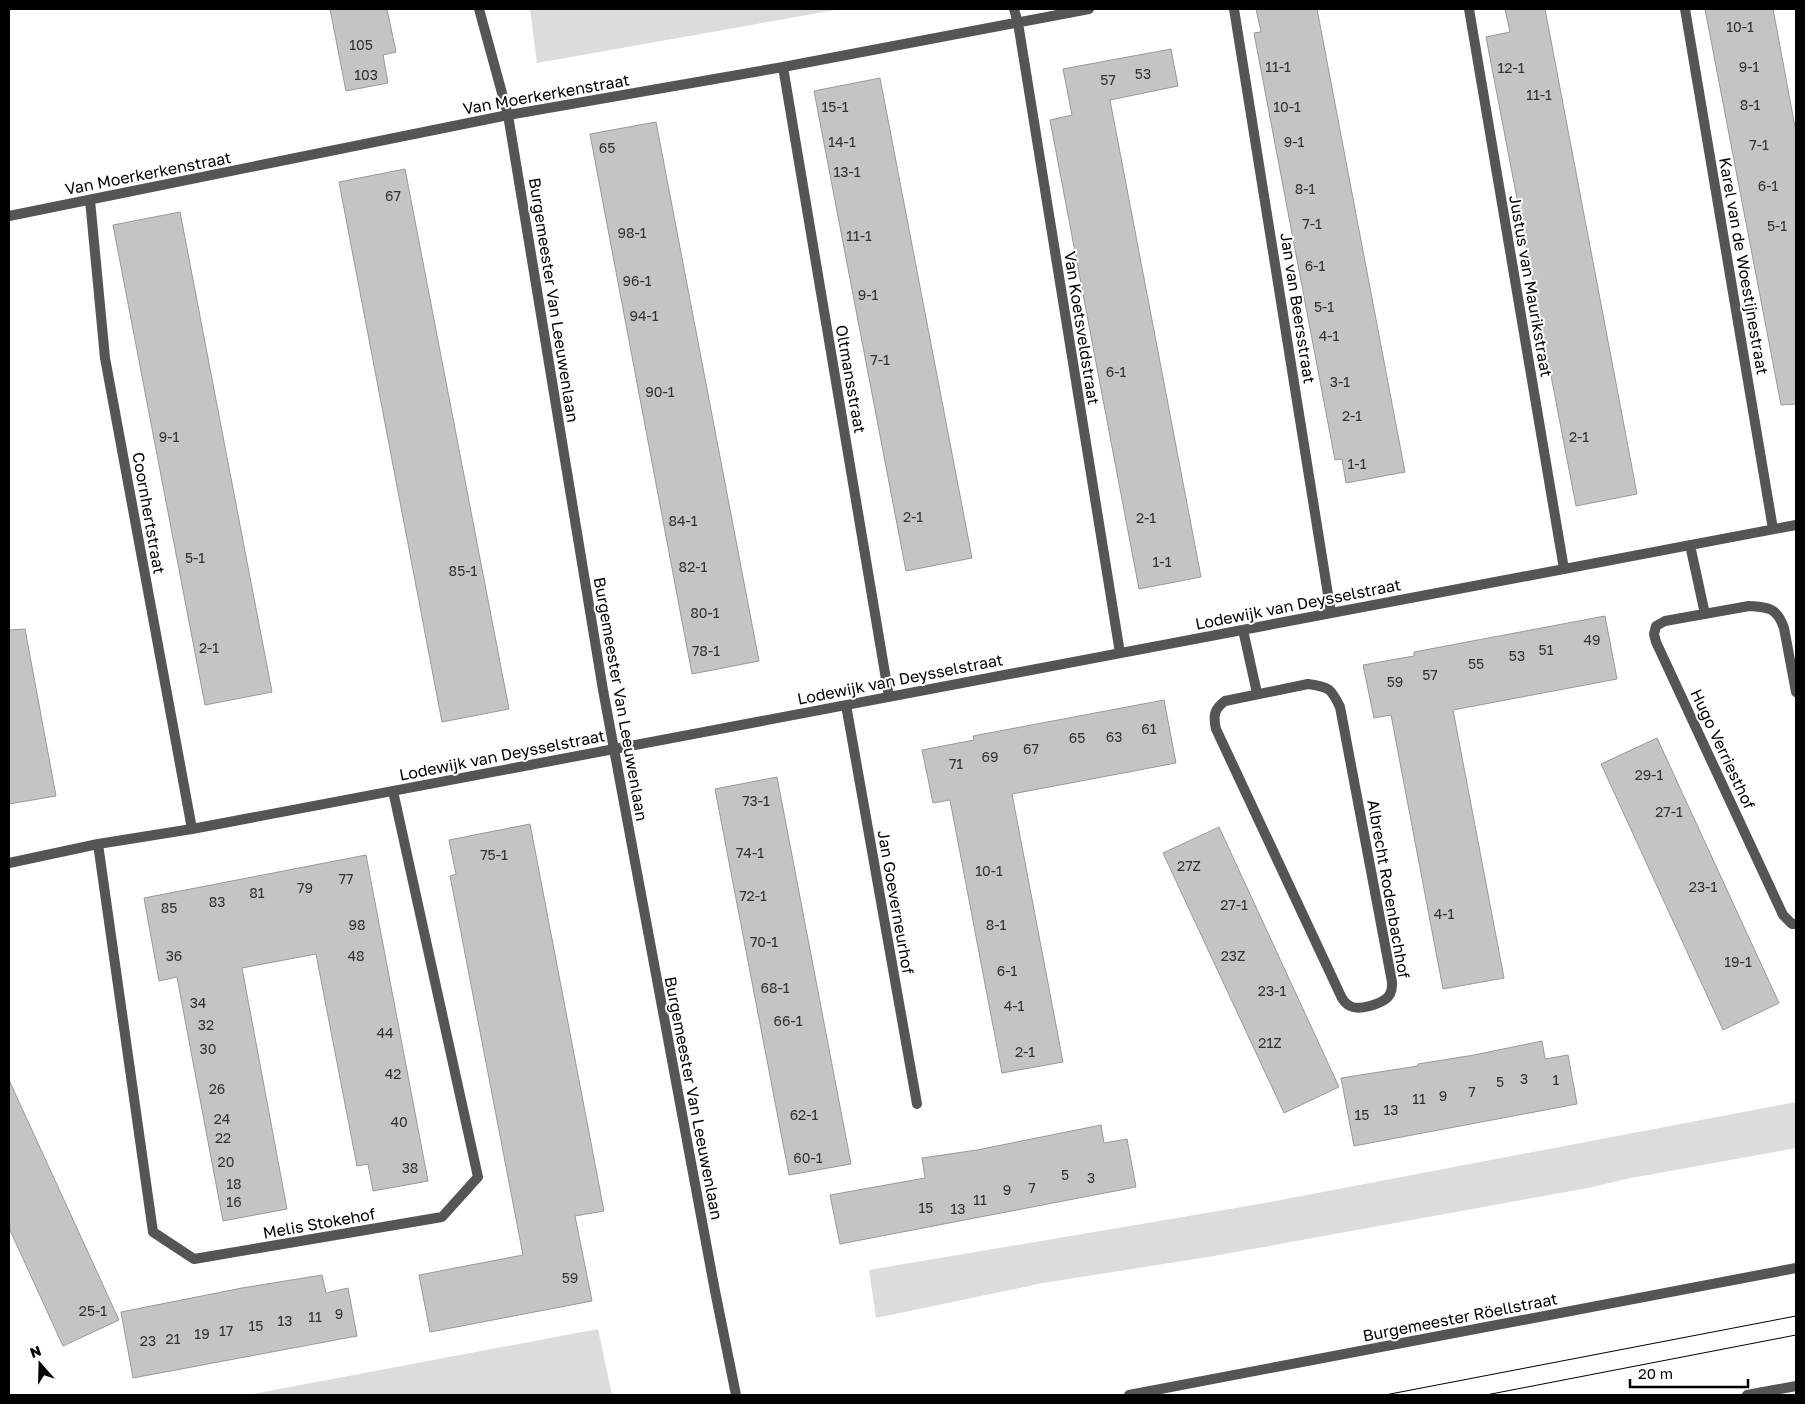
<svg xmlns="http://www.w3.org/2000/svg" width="1805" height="1404" viewBox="0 0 1805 1404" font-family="'Golos Text',sans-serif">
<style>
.green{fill:#dcdcdc}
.building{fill:#c4c4c4;stroke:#999}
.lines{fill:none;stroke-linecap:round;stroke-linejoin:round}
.minor{stroke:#555;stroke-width:10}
.tertiary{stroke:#555;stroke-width:10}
.tram{stroke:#000;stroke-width:1}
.labels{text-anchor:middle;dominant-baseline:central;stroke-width:4;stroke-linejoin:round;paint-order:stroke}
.number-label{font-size:14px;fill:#313131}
.street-label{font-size:16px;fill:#000;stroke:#fff}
</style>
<rect width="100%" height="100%" fill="#fff"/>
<!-- green -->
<path class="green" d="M530 9H841L537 63Z
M1796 1102V1148L1631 1178 1588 1188 1208 1257 1043 1283 876 1318 869 1270 1265 1203Z
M598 1329 612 1395H247Z"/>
<!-- building -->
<path class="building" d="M330 9H387L396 52 383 55 388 83 346 91Z
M1256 9H1317L1405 472 1346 483 1342 459 1335 460 1254 33 1261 32Z
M1505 9H1545L1637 494 1576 506 1486 37 1510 32Z
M1705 9H1773L1796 132V404L1781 405Z
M1171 49 1178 86 1110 100 1201 577 1139 589 1050 120 1072 115 1063 69Z
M880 78 972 558 906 571 814 91Z
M656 122 759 661 692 674 590 134Z
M405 169 509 709 442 722 339 182Z
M180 212 272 692 205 705 113 225Z
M1605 616 1617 679 1453 710 1504 978 1443 989 1391 715 1374 718 1363 665 1414 656V652Z
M25 629 56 796 9 804V630Z
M1164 700 1176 763 1012 794 1063 1062 1002 1073 950 800 933 803 922 750 974 740 973 736Z
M1657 738 1779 1003 1723 1030 1601 764Z
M777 777 851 1164 789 1175 715 789Z
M530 824 604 1211 575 1216 592 1301 430 1332 419 1275 523 1255 453 891 450 876 456 874 449 840Z
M1219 827 1339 1087 1284 1113 1163 853Z
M366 855 428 1181 373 1191 368 1164 357 1166 316 954 242 968 287 1209 223 1221 177 977 159 981 144 898Z
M1542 1041 1545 1059 1568 1055 1577 1104 1354 1146 1341 1078 1418 1066V1064L1474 1055Z
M9 1080 119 1320 63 1346 9 1228Z
M1101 1125 1104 1143 1127 1139 1136 1187 840 1244 830 1195 925 1178 922 1158 977 1150Z
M322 1275 326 1293 348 1288 357 1336 133 1378 121 1312 242 1288Z"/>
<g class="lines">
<!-- minor -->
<path class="minor" d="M1014 9 1018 23 1120 653
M1234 9 1331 613
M1469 9 1564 569
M1685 9 1773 529
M783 67 889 697
M90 200 105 358 192 829
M9 216 508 115 783 67 1089 9
M1690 545 1705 614
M1243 630 1257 693
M1308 684C1329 687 1331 688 1340 707L1392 982C1392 988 1392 992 1388 997 1381 1004 1359 1011 1350 1006 1344 1003 1342 999 1340 994L1216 729C1213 716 1214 709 1225 701Z
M1796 692 1784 628C1777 608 1769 607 1749 606L1665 621 1656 626 1654 634 1656 642 1783 915 1792 924H1796
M846 705 917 1104
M98 844 153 1232 194 1259 442 1217 478 1177 393 791
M9 863 98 844 192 829 1796 525"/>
<!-- tertiary -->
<path class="tertiary" d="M479 9 508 115 603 690 715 1291 736 1395
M1129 1395 1796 1268
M1747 1395 1796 1386"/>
<!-- tram -->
<path class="tram" d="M1385 1395 1796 1316
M1486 1395 1796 1335"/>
</g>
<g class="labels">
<!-- number labels -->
<g class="number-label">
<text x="1740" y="26">10-1</text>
<text x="361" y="44">105</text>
<text x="1278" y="66">11-1</text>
<text x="1749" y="66">9-1</text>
<text x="1511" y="67">12-1</text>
<text x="1143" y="73">53</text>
<text x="366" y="74">103</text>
<text x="1108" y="79">57</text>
<text x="1539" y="94">11-1</text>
<text x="1750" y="104">8-1</text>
<text x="835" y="106">15-1</text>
<text x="1287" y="106">10-1</text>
<text x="842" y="141">14-1</text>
<text x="1294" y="141">9-1</text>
<text x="1759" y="144">7-1</text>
<text x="607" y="147">65</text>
<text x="847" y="171">13-1</text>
<text x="1768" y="185">6-1</text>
<text x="1305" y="188">8-1</text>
<text x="393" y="195">67</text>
<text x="1312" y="223">7-1</text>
<text x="1777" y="225">5-1</text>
<text x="632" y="232">98-1</text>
<text x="859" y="235">11-1</text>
<text x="1315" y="265">6-1</text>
<text x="637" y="280">96-1</text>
<text x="868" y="294">9-1</text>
<text x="1324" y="306">5-1</text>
<text x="644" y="315">94-1</text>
<text x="1329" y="335">4-1</text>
<text x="880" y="359">7-1</text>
<text x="1116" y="371">6-1</text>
<text x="1340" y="381">3-1</text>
<text x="660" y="391">90-1</text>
<text x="1352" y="415">2-1</text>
<text x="169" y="436">9-1</text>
<text x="1579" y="436">2-1</text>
<text x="1357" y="463">1-1</text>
<text x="913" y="516">2-1</text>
<text x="1146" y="517">2-1</text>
<text x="683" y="520">84-1</text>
<text x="195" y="557">5-1</text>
<text x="1162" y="561">1-1</text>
<text x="693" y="566">82-1</text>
<text x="463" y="570">85-1</text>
<text x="705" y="612">80-1</text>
<text x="1592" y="639">49</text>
<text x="209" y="647">2-1</text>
<text x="1546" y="649">51</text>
<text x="706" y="650">78-1</text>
<text x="1517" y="655">53</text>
<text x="1476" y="663">55</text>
<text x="1430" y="674">57</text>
<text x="1395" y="681">59</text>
<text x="1149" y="728">61</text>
<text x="1114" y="736">63</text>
<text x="1077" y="737">65</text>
<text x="1031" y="748">67</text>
<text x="990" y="756">69</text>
<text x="956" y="763">71</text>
<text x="1649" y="774">29-1</text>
<text x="756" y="800">73-1</text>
<text x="1669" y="811">27-1</text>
<text x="750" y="852">74-1</text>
<text x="494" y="854">75-1</text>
<text x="1189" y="865">27Z</text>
<text x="989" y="870">10-1</text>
<text x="346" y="878">77</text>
<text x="1703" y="886">23-1</text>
<text x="305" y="887">79</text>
<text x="257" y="892">81</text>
<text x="753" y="895">72-1</text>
<text x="217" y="901">83</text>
<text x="1234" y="904">27-1</text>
<text x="169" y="907">85</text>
<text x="1444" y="913">4-1</text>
<text x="357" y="924">98</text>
<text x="996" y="924">8-1</text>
<text x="764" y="941">70-1</text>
<text x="174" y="955">36</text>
<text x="356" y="955">48</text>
<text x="1233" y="955">23Z</text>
<text x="1738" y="961">19-1</text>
<text x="1007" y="970">6-1</text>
<text x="775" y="987">68-1</text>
<text x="1272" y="990">23-1</text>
<text x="198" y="1002">34</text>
<text x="1014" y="1005">4-1</text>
<text x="788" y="1020">66-1</text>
<text x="206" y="1024">32</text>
<text x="385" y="1032">44</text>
<text x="1270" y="1042">21Z</text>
<text x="208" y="1048">30</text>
<text x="1025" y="1051">2-1</text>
<text x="393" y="1073">42</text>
<text x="1524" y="1078">3</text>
<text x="1556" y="1079">1</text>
<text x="1500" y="1081">5</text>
<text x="217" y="1088">26</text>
<text x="1472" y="1091">7</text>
<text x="1443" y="1095">9</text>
<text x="1419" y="1098">11</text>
<text x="1391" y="1109">13</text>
<text x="804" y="1114">62-1</text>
<text x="1362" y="1114">15</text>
<text x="222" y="1118">24</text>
<text x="399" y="1121">40</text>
<text x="223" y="1137">22</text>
<text x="808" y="1157">60-1</text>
<text x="226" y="1161">20</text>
<text x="410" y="1167">38</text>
<text x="1065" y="1174">5</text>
<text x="1091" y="1177">3</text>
<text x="234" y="1183">18</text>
<text x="1032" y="1187">7</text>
<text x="1007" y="1189">9</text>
<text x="980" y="1199">11</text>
<text x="234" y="1201">16</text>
<text x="926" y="1207">15</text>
<text x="958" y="1208">13</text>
<text x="570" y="1277">59</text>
<text x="93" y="1310">25-1</text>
<text x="339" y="1313">9</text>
<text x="315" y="1316">11</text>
<text x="285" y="1320">13</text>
<text x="256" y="1325">15</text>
<text x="226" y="1330">17</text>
<text x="202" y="1333">19</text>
<text x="173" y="1338">21</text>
<text x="148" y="1340">23</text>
</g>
<!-- street labels -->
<g class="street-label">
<text transform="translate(546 94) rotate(-10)">Van Moerkerkenstraat</text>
<text transform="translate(148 173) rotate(-11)">Van Moerkerkenstraat</text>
<text transform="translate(1744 266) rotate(80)">Karel van de Woestijnestraat</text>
<text transform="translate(1531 286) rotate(80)">Justus van Maurikstraat</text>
<text transform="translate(554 300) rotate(81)">Burgemeester Van Leeuwenlaan</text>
<text transform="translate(1298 308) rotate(81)">Jan van Beersstraat</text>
<text transform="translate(1082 328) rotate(81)">Van Koetsveldstraat</text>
<text transform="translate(851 379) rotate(80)">Oltmansstraat</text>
<text transform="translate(149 513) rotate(80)">Coornhertstraat</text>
<text transform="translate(1298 604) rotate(-11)">Lodewijk van Deysselstraat</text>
<text transform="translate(900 679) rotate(-11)">Lodewijk van Deysselstraat</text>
<text transform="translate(621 699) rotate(80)">Burgemeester Van Leeuwenlaan</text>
<text transform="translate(1723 749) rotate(65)">Hugo Verriesthof</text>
<text transform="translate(502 755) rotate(-11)">Lodewijk van Deysselstraat</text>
<text transform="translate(1389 889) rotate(80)">Albrecht Rodenbachhof</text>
<text transform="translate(896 902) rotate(80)">Jan Goeverneurhof</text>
<text transform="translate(694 1098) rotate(79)">Burgemeester Van Leeuwenlaan</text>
<text transform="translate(319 1223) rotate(-10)">Melis Stokehof</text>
<text transform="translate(1460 1317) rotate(-11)">Burgemeester Röellstraat</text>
</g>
</g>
<!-- border -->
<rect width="1805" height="1404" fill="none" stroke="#000000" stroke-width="20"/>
<!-- north arrow -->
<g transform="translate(40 1364) rotate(340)" stroke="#ffffff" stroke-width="4" paint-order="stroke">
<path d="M0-4L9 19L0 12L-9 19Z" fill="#000000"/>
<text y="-8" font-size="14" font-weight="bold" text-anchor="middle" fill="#000000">N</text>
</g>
<!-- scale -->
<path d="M1630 1379v8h118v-8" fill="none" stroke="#000000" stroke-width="2.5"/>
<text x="1638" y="1379" font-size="15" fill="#000000" stroke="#ffffff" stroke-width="4" paint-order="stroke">20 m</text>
</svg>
